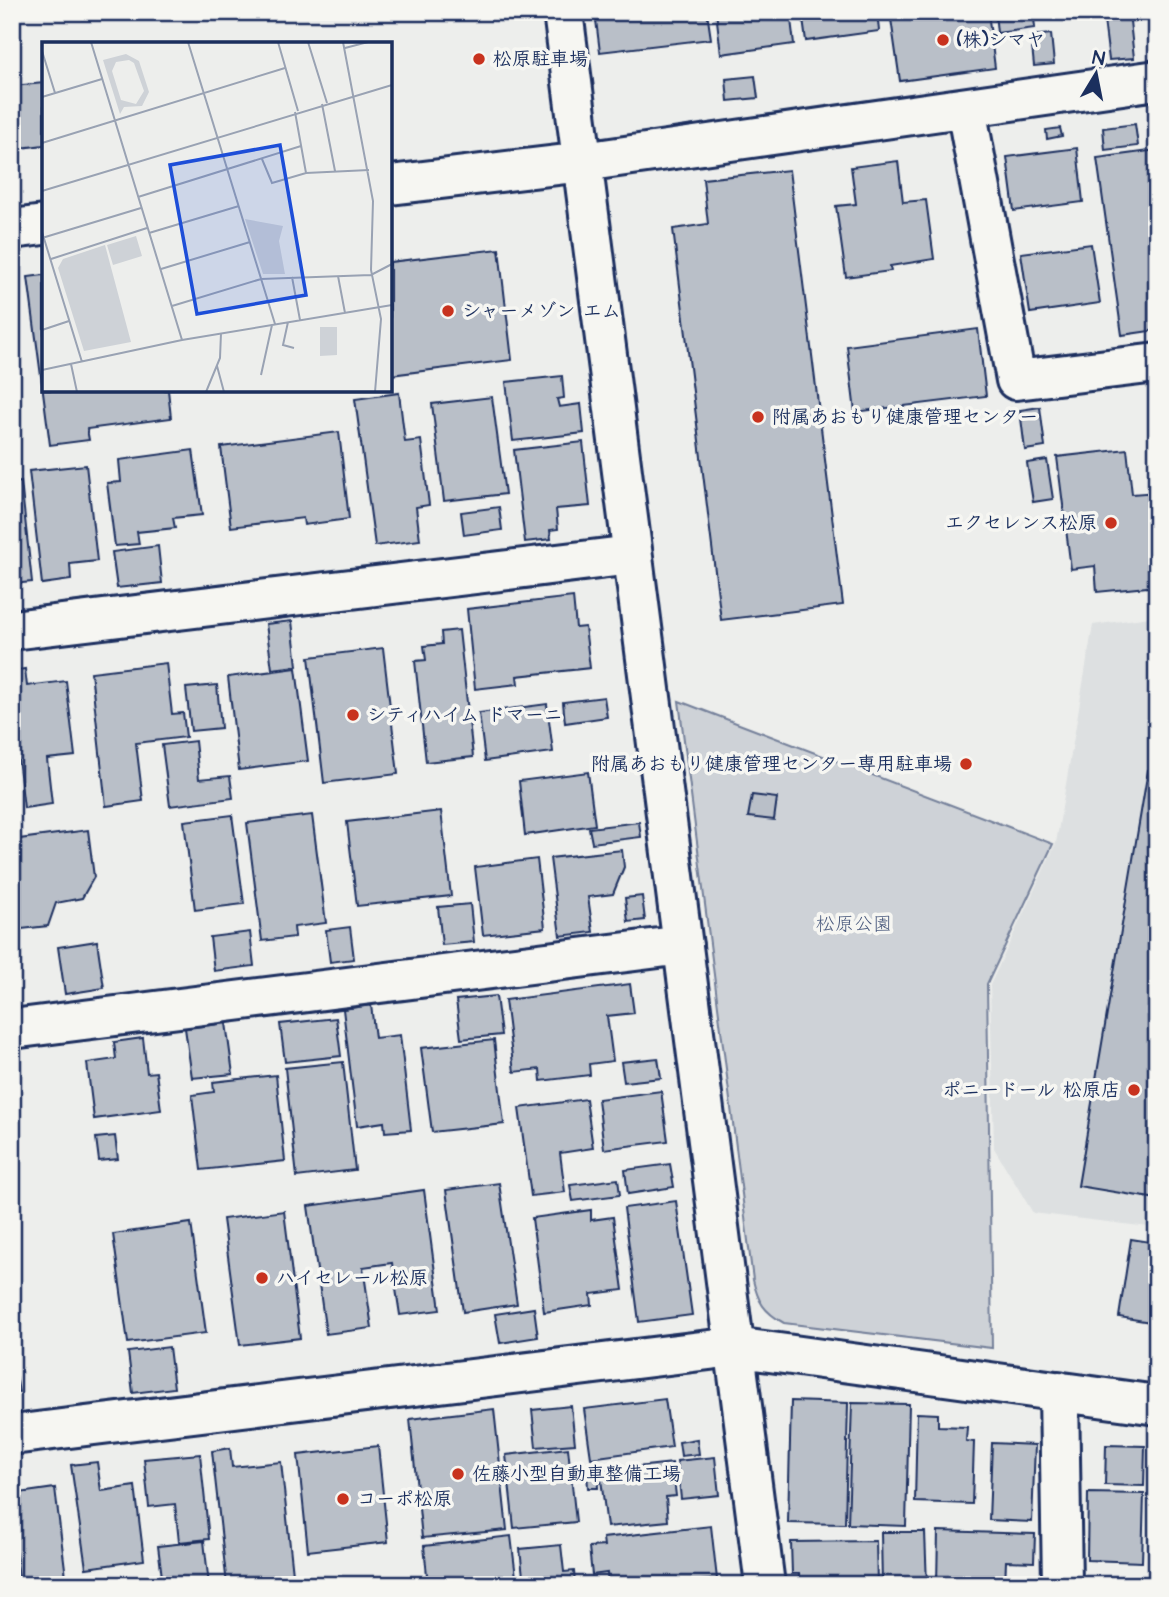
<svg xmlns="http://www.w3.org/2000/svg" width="1169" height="1597" viewBox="0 0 1169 1597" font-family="'Architects Daughter','Klee One',sans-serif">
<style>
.built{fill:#dde0e1}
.green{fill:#ced2d7;stroke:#74809a;stroke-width:2}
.building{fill:#b9bfc8;stroke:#1b2f5e;stroke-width:2}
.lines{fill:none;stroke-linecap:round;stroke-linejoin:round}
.street-casing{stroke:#1b2f5e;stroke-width:44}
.street{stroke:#f6f6f2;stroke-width:38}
.poi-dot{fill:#c8321e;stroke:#f6f6f2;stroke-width:2.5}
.labels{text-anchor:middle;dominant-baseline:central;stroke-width:7;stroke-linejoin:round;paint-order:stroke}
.poi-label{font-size:19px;font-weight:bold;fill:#1b2f5e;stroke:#f6f6f2;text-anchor:start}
.park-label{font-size:19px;fill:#48587c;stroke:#f6f6f2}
.inset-road{fill:none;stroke:#99a2b3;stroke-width:2}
.view{fill:#1d4ed8;fill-opacity:0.15;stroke:#1d4ed8;stroke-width:3.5}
.inset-edge{fill:none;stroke:#1b2f5e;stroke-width:3.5}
</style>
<rect width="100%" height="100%" fill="#edeeec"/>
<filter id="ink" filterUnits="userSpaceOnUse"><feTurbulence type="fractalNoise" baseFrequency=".0143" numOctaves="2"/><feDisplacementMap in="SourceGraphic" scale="14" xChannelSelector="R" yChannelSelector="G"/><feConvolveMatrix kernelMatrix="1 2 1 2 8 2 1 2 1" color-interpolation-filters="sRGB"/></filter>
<g filter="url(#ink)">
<!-- built -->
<path class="built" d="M1157 616V1228L1033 1213 994 1148 990 985 1056 843 1093 625Z"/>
<!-- green -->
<path class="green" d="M679 701 1053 844 987 984 992 1348 784 1323C764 1312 758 1302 753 1280Z"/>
<!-- building -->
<path class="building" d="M82 12H137L83 19Z
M595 12H707L711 39 600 52Z
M716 12H790L794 44 721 54Z
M802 12H877L879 31 806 41Z
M890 12H988L995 68 900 81Z
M995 12H1057V16L1034 18 1035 28 997 33Z
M1103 12H1129L1134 58 1109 60Z
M1051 34 1054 64 1034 66 1031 36Z
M755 76 758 98 728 101 726 79Z
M44 83V145L12 149V86Z
M1135 124 1138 146 1105 150 1103 128Z
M1060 128 1062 136 1047 139 1046 130Z
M1077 148 1083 202 1014 211 1007 157Z
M1157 150V330L1122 335 1097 158Z
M898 161 903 202 926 200 934 259 890 266 891 271 846 277 836 206 856 204 851 167Z
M789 170 843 605 721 620 673 229 708 224 703 179Z
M1091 244 1100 303 1030 313 1021 253Z
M499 249 512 360 390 375V262Z
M44 275V390H168L171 418 87 429 89 440 50 445 28 277Z
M978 329 986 396 855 412 847 346Z
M562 376 564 398 557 399 559 407 581 404 584 433 513 441 506 382Z
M399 393 405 442 421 440 429 505 416 507 420 540 375 546 355 399Z
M492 397 505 494 444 501 432 404Z
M1040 407 1045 447 1025 450 1020 410Z
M339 432 349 519 304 525 303 518 231 527 221 447Z
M583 442 590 506 556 509 558 529 550 530 551 539 525 542 514 450Z
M1127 449 1132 494 1157 492V586L1097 592 1095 566 1071 569 1057 457Z
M193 450 202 515 173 518 175 528 137 532 139 544 115 546 107 483 121 482 119 460Z
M1047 460 1053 499 1033 502 1027 463Z
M86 465 97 561 70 564 71 580 42 584 29 471Z
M21 482 32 582 12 584V483Z
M499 507 502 530 464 535 461 512Z
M158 546 162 583 117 588 112 552Z
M573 597 576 628 585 627 590 668 517 676 518 684 475 689 467 609Z
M292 621 297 666 272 669 266 624Z
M459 630 473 757 426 762 415 661 426 660 424 646 442 644 441 632Z
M383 648 398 774 324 783 309 657Z
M166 663 172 714 183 713 186 737 136 743 143 801 106 806 91 672Z
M296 668 308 761 239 770 228 677Z
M25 669 27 686 66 681 75 756 47 759 52 804 24 808 12 708V671Z
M217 685 221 728 191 731 186 688Z
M604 697 607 717 565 723 563 702Z
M547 704 553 752 485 761 479 713Z
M195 741 199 779 230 776 233 798 170 806 162 745Z
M1148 770 1157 771V1199L1078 1186Z
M588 772 595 825 525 835 519 781Z
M752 795 777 798 774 820 748 817Z
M441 811 451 896 357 906 347 822Z
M232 815 244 904 195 910 184 821Z
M312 815 326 923 294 927 295 937 262 941 247 823Z
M639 822 641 837 592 843 589 828Z
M88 830 94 877 82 898 56 903 48 926 13 930 12 840Z
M622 850 624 867 613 894 588 897 593 932 560 936 550 858Z
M537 859 545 928 483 935 475 867Z
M642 896 645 920 628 922 625 898Z
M470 904 474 942 442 945 438 907Z
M350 927 354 959 330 962 326 930Z
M250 932 254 966 214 971 210 937Z
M97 941 104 988 65 994 58 947Z
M630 984 634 1013 607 1016 613 1061 589 1064 590 1075 541 1081 540 1069 514 1072 505 1000Z
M496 996 501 1035 461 1039 456 1000Z
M371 1005 375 1038 400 1035 411 1130 385 1132 384 1122 357 1126 343 1009Z
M336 1018 341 1056 285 1062 280 1024Z
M226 1023 233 1074 192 1078 185 1028Z
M143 1038 147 1073 156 1072 161 1110 94 1119 87 1063 116 1059 114 1042Z
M494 1040 504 1124 432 1132 421 1048Z
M658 1058 661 1078 624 1082 621 1062Z
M343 1062 355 1170 297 1177 285 1068Z
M276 1075 285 1161 201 1170 192 1095 214 1092 213 1082Z
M661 1091 668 1141 604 1149 598 1099Z
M586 1099 593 1148 560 1153 565 1192 531 1196 519 1108Z
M115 1136 118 1159 99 1161 96 1138Z
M670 1164 674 1187 628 1194 625 1170Z
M618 1179 620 1195 573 1201 570 1185Z
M499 1183 517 1304 463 1312 446 1190Z
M424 1190 440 1310 400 1315 392 1263 363 1267 372 1328 326 1334 308 1206Z
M676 1201 692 1315 639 1322 624 1208Z
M591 1210V1220L613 1217 623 1290 591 1294 592 1305 544 1312 532 1218Z
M284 1211 300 1338 240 1345 223 1219Z
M191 1223 206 1333 128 1343 113 1234Z
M1131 1239 1157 1243V1323L1119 1317Z
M534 1308 538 1337 500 1343 495 1314Z
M169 1347 174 1388 133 1393 128 1352Z
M12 1353 19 1392 12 1393Z
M665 1399 672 1447 591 1458 584 1409Z
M791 1401 848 1403 845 1524 788 1523Z
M852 1403 909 1404 906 1526 848 1524Z
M571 1406 575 1444 536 1447 532 1410Z
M494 1409 507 1530 422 1538 410 1419Z
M917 1413 938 1414V1426L967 1427 966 1441 974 1442 972 1504 915 1502Z
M697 1439 699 1454 681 1456 679 1442Z
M992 1443 1035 1445 1032 1522 989 1520Z
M1106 1445 1145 1446 1144 1486 1105 1485Z
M378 1446 388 1542 308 1551 298 1455Z
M230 1448 232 1467 281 1462 293 1574 272 1576 273 1585H227L212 1451Z
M568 1448 576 1522 514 1528 506 1455Z
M200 1454 209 1539 179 1542 175 1504 149 1507 144 1459Z
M715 1457 719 1495 681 1499 677 1461Z
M97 1462 101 1491 135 1486 144 1560 86 1568 71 1465Z
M672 1463 676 1496 666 1497 668 1521 607 1527 600 1471Z
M597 1471 598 1488H588L587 1472Z
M55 1488 67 1585H20L12 1525V1494Z
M1088 1493 1144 1494 1142 1562 1087 1560Z
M1156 1498H1157V1563H1155Z
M711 1526 717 1579 666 1585H608L607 1573 592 1575 589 1547 604 1546 603 1538Z
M938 1531 1035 1534 1034 1562 1006 1561 1005 1585H937Z
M881 1532H925L927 1585H882Z
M511 1536 517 1585H428L424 1546Z
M204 1541 209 1585H163L158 1546Z
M876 1541 877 1585H799V1574H792L791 1542Z
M561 1545 564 1572 574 1571 575 1585H524L520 1549Z"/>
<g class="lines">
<!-- street casing -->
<g class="street-casing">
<path id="street" d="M563 12 765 1585
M966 108 1016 380 1157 363
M390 185 583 162 1157 80
M12 229 44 225
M12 630 632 555
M12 1029 683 945
M1059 1391 1062 1585
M12 1435 734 1347 1157 1405"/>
</g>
<!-- street -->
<use href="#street" class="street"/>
</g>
</g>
<!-- markers -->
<g class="poi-dot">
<circle cx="943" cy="40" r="7"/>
<circle cx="479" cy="59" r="7"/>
<circle cx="448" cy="311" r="7"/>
<circle cx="758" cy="417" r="7"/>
<circle cx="1111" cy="523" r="7"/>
<circle cx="353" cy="715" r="7"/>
<circle cx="966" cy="764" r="7"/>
<circle cx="1134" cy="1090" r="7"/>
<circle cx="262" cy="1278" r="7"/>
<circle cx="458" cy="1474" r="7"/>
<circle cx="343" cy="1499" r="7"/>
</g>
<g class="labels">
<!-- poi labels -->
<g class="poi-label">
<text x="957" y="40">(株)シマヤ</text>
<text x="493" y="59">松原駐車場</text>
<text x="462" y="311">シャーメゾン エム</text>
<text x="772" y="417">附属あおもり健康管理センター</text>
<text x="1097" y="523" text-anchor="end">エクセレンス松原</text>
<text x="367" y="715">シティハイム ドマーニ</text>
<text x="952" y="764" text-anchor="end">附属あおもり健康管理センター専用駐車場</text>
<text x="1120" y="1090" text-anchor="end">ポニードール 松原店</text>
<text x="276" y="1278">ハイセレール松原</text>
<text x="472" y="1474">佐藤小型自動車整備工場</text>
<text x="357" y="1499">コーポ松原</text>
</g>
<!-- park labels -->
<g class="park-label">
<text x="854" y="924">松原公園</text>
</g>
</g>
<!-- overview -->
<g transform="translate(42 42)">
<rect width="350" height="350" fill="#edeeec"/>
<path d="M84 12 97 19 107 50 100 64 82 65 78 72 61 18ZM87 18 92 21 102 49 94 62 79 58 70 29 74 20ZM203 177 241 184 237 199 243 232H221ZM94 194 100 214 71 223 65 203ZM63 203 89 300 42 309 16 226 21 217ZM278 285H295V313L278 314Z" fill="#ced2d7" fill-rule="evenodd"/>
<path class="inset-road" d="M49 0 140 298M146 0 233 282M236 0 256 69M266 0 285 61M301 0 331 159 329 228 339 277 333 350M303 6 326 0M0 9 13 51M0 55 60 37M280 62 293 129M253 70 264 131M0 101 243 26M220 117 230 141 264 131 327 128M0 149 350 43M96 155 259 104M0 190 40 320M107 191 197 164M0 196 99 166M9 217 105 186M119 227 208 200M296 234 303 271M250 235 258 278M130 264 219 237 329 233 350 222M246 280 241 303 252 306M0 288 27 279M29 322 35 350M175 324 182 350M0 328 140 298 350 263M219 333 230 283M164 350 178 316 179 291"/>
<path class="view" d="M238 103 264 253 155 272 128 123Z"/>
<rect width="350" height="350" class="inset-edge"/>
</g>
<!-- margin -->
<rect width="1169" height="1597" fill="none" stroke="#f6f6f2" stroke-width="42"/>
<rect x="21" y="21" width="1127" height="1555" fill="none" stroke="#1b2f5e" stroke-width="2.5" filter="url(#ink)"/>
<!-- north arrow -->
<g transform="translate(1096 74) rotate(10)" stroke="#f6f6f2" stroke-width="5" paint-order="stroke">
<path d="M0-5L12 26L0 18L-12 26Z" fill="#1b2f5e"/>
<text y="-10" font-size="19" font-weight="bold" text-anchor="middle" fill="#1b2f5e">N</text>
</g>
</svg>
